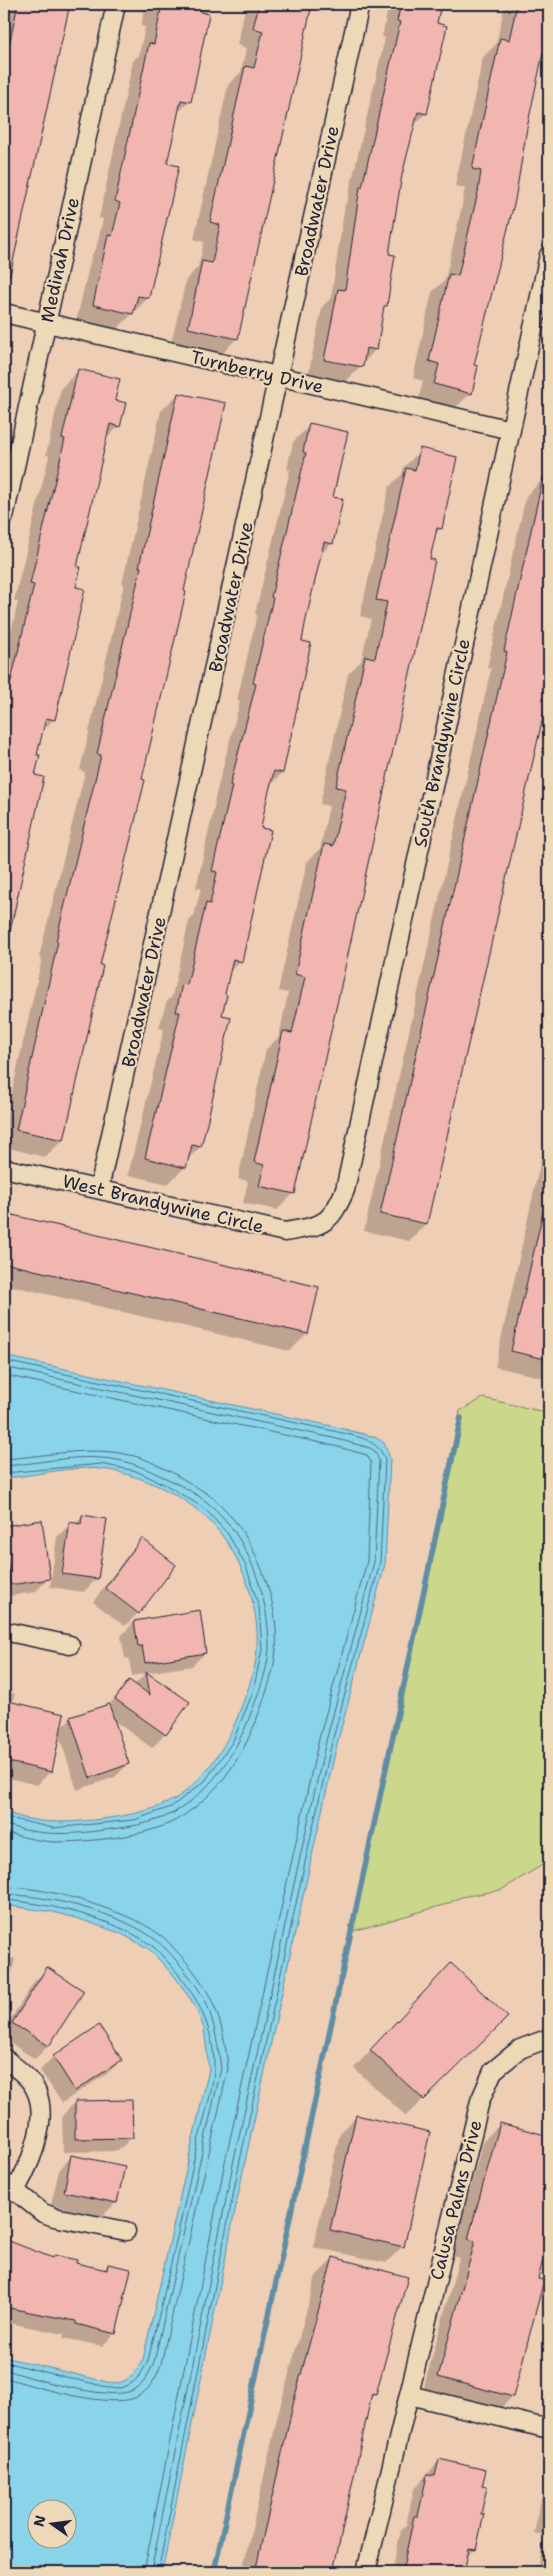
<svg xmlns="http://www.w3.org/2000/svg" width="553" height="2576" viewBox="0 0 553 2576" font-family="'Shantell Sans',sans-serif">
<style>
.green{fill:#cbd78a;stroke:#767c62}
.water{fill:#8ad4ea;stroke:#608da4;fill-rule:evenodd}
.shadow{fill:#0003}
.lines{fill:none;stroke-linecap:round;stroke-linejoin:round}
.shore{stroke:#4c6981;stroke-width:1}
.stream{stroke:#608da4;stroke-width:5.5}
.building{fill:#f1b6af;stroke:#22223b}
.street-casing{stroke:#22223b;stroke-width:21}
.street{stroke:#edd9b7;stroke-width:18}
.labels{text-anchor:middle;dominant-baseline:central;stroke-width:4.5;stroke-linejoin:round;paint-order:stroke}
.street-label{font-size:18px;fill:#22223b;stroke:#edd9b7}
</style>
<rect width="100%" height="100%" fill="#eeceb5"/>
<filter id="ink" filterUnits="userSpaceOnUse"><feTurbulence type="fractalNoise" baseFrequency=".02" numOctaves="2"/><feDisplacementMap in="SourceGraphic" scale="10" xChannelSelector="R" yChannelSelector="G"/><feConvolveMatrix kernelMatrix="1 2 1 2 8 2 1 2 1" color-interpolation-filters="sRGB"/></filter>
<g filter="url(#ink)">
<!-- green -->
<path class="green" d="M483 1398 549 1413V1861L501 1890 461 1897 447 1904 350 1932 460 1411Z"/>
<!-- water -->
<path class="water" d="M4 1356 336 1427 375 1437 384 1443 390 1458 385 1564 337 1744 307 1878 244 2166 162 2572H4V2357L115 2384C131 2380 136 2374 143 2359L209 2069 204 2028 195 2006 176 1978 149 1949 120 1933 79 1919 53 1912 4 1905V1811C33 1825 70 1823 101 1819 123 1816 145 1813 167 1803 198 1789 223 1751 236 1721 244 1699 256 1673 257 1649 260 1601 238 1544 201 1513 176 1491 134 1473 102 1469 70 1465 36 1476 4 1478ZM38 2508H68V2538H38Z"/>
<!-- shadow -->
<path class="shadow" d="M6 4H69L9 275 4 280V13Z
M145 4H210L190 101 176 114 166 164 148 298 115 331 76 322 92 254 96 249 103 219 99 218 133 61 139 55 145 27 141 26Z
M246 4H310L237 338 220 356 171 344 186 280 198 267 204 242 194 239 228 85 241 72 246 48 237 45Z
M389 4H440L435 24 426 113 413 126 401 175 376 349 346 382 308 376 322 307 331 298 345 204 347 202 385 38 382 37Z
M505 4H549V36L545 53 541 57 472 366 471 393 453 410 418 401 423 381 413 378 432 292 445 280 461 210 465 188 455 186 483 57 496 44Z
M78 371 114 401 119 426 105 440 76 568 54 719 41 732 36 756 14 907 4 918V662L18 602 14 601 49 456 46 455 61 388Z
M178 394 99 966 63 1140 45 1157 4 1147V1127L42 958 39 957 85 772 80 770 124 584H122L161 411Z
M310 425 332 497V543L319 556 300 642 310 644 282 773 269 786 264 807 241 961 228 973 200 1147 187 1160 185 1167 168 1184 128 1175 164 1029 159 1028 166 1003 172 996 189 921 194 916 201 888H196L215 803 214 802 240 701 237 700 257 615 255 614 290 470 287 469 293 442Z
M421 450 441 528 434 535 378 819 294 1193 277 1210 243 1203 248 1181 238 1179 266 1049 279 1037 288 993 278 991 307 862 320 849 329 806 320 804 348 674 361 661 371 619 360 616 389 487 402 474 404 467Z
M543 479 549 480V668L547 677H549V685L426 1224 409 1241 364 1231 491 669 487 668 526 496Z
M549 1123V1374L545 1378 495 1367Z
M4 1215 318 1288 307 1334 290 1351 4 1284Z
M83 1517 97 1578 84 1592 50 1587 57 1537 70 1524H75Z
M41 1522 49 1578 35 1592 4 1597V1527Z
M142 1540 138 1613 125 1626 93 1602 129 1553Z
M134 1622 205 1653 192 1666 146 1673 165 1734 152 1748 113 1720 128 1764 115 1777 77 1790 59 1735 51 1771 37 1785 4 1777V1678L8 1679 5 1690 15 1694 12 1703 60 1728 71 1718 108 1706 129 1682 134 1685 146 1673 132 1676 129 1658 125 1659 121 1636Z
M4 1957 15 1959 4 2010Z
M47 1969 48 2046 35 2059 4 2039V2030L34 1982Z
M434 1982 506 2017 406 2116 354 2068Z
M99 2027 121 2060 108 2073 62 2103 40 2070 53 2057Z
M75 2102 131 2138 118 2151 63 2152 62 2116Z
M357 2116 403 2246 386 2263 313 2247 340 2133Z
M500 2124 549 2137V2232L537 2280 512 2397 495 2414 422 2394 459 2258 452 2256 483 2141Z
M72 2156 123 2167 116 2203 102 2216 51 2205 59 2170Z
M4 2241 52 2259 54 2256 103 2270 108 2265 115 2333 102 2346 63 2338 64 2334 4 2322Z
M333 2259 375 2393 369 2400 331 2572H242L278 2414 316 2276Z
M549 2404V2430L544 2429Z
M439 2461 486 2488 475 2549 465 2559 462 2572H392L401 2530 406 2525 414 2489Z
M549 2491V2572H537L545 2535 534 2533 541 2499Z"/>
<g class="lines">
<!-- shore -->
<path class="shore" d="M4 1361 334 1431C356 1437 376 1437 385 1459L380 1563 332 1742 302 1876 239 2165 158 2572
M4 1367 333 1438 370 1448 375 1451 379 1461 374 1562 326 1741 296 1875 233 2164 151 2572
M4 1375 331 1445 367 1455 371 1462 367 1561 319 1739 289 1873 225 2162 144 2572
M4 1459C51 1456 91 1444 138 1457 153 1462 170 1471 183 1479 193 1485 204 1491 213 1498 253 1531 280 1599 276 1650 274 1674 264 1699 256 1721 240 1761 216 1796 178 1819 147 1837 89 1842 53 1842 37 1841 19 1836 4 1832
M4 1466C36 1464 69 1455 101 1458 122 1459 141 1466 159 1475 175 1482 194 1492 208 1503 249 1536 269 1597 269 1648 268 1672 256 1699 248 1721 233 1757 209 1793 173 1813 153 1824 127 1827 104 1830 71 1835 36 1836 4 1824
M4 1473 101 1464 136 1471 166 1485 204 1508 228 1534 246 1566 259 1607 262 1649 253 1692 233 1741 205 1781 171 1807 134 1820 53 1828 4 1817
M4 1887C32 1887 63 1894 90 1903 114 1911 138 1919 159 1934 167 1939 174 1949 181 1956 213 1991 224 2022 228 2069L161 2364C157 2377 149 2391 137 2397 112 2410 31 2386 4 2377
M4 1894C49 1896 119 1912 156 1940 172 1953 197 1984 206 2002 215 2024 218 2046 221 2069L154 2362C149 2373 144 2387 131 2391 106 2401 30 2378 4 2369
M4 1900C49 1903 113 1918 151 1945 157 1949 162 1956 167 1961 195 1991 215 2027 214 2069 214 2089 201 2128 196 2150 181 2221 165 2291 148 2361 140 2377 134 2386 115 2389L4 2362"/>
<!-- stream -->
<path class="stream" d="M214 2572 461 1418"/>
</g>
<!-- building -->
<path class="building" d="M18 4H70L10 275H4V68Z
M162 4H202L200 12 209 14 191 102 181 100 172 142 167 163 179 166 149 298 138 296 133 314 93 305 108 235 112 236 120 203 115 201 149 43 154 44Z
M259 4H312L238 339 188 328 202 261 212 263 220 225 210 222 245 66 254 68 263 31 253 28Z
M401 4H441L437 23 447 26 427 114 418 112 402 175 389 254 395 255 387 306H384L377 350 366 348 363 367 324 360 338 289 345 290 360 187H362L400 22 397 21Z
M517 4H549V42L547 54 543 53 527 128 515 200 474 365 478 366 472 394 434 384 439 364 429 361 449 274 458 276 478 192 481 171 472 169 500 38 509 40Z
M78 369 120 379 115 400 126 403 120 427 110 424 77 567H81L76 587 85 589 55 720 46 718 37 755H40L35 775 44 777 10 931 4 930V710L34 585 30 584 65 439 62 438Z
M178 393 226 403 184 591 186 592 142 779 145 780 100 965 103 966 64 1140 16 1130 58 941H56L101 755 97 754 141 567H139Z
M309 423 348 432 333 497 343 499 333 544 324 542 306 619 302 641 311 643 283 773 274 771 265 807 261 828 271 830 242 962 233 959 225 994 227 995 222 1015 231 1017 207 1123 201 1147 192 1145 186 1168 145 1158 180 1012H176L182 984 187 985 206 903 210 904 217 872 212 871 232 786 230 785 256 684 253 683 273 598 271 597 306 453 303 452Z
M420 448 457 457 442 529 437 528 430 559 435 560 295 1194 259 1186 264 1165 254 1162 283 1031 292 1033 305 977 295 974 324 844 333 846 346 789 336 787 365 656 375 658 387 602 376 600 406 468 415 470Z
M543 477H549V691L427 1224 380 1214 507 652 504 651Z
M543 1212H549V1360L511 1351Z
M4 1213 319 1287 308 1334 4 1263Z
M82 1515 107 1519 98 1579 62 1574 70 1522 81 1524Z
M42 1520 50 1579 10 1585 4 1526Z
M142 1538 176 1565 139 1614 105 1588Z
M200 1610 206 1653 145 1663 142 1646H138L134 1621Z
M146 1672 190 1702 166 1735 115 1699 129 1680 150 1695Z
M4 1700 64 1714 52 1772 4 1761Z
M109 1704 129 1764 90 1778 70 1717Z
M451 1963 508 2017 424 2100 370 2050Z
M47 1967 84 1991 49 2046 12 2023Z
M99 2025 122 2060 75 2091 53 2056Z
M132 2100 133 2138 75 2139V2101Z
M356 2115 430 2132 404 2247 330 2230Z
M500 2123 549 2136V2237L538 2279 544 2280 513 2397 438 2377 475 2241 468 2239Z
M71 2155 125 2166 117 2203 64 2192Z
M4 2239 53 2258 54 2255 77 2260 76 2263 107 2270 108 2264 131 2269 116 2334 76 2324V2321L4 2307Z
M333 2257 408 2277 376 2394 372 2393 333 2572H255L295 2396Z
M439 2459 486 2470 482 2486 487 2487 481 2514H484L476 2550 469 2549 464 2572H402L414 2516H418L427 2475 435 2476Z"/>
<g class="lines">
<!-- street casing -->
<g class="street-casing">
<path id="street" d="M4 313 511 430
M4 517 116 4
M4 1168 285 1232C322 1225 329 1227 345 1190L549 255
M99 1189 360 4
M4 1631 70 1645
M4 2058C12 2065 23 2072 30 2081 54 2110 32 2161 16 2189
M4 2182 43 2213 54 2217 126 2231
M409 2395 549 2429
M366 2572 480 2101 493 2071 520 2049 549 2038"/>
</g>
<!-- street -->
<use href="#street" class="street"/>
</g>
</g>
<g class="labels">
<!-- street labels -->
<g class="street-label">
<text transform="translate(317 201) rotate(-78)">Broadwater Drive</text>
<text transform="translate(60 260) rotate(-78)">Medinah Drive</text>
<text transform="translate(257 372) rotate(13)">Turnberry Drive</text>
<text transform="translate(231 597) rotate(-78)">Broadwater Drive</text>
<text transform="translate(442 743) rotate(-78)">South Brandywine Circle</text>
<text transform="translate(144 992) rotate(-78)">Broadwater Drive</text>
<text transform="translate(163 1204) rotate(13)">West Brandywine Circle</text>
<text transform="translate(456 2200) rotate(-76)">Calusa Palms Drive</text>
</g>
</g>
<!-- margin -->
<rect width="553" height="2576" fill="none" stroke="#edd9b7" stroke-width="20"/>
<rect x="10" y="10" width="533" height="2556" fill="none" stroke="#22223b" stroke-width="2" filter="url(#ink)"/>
<!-- north arrow -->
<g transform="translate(52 2524) rotate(284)"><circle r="24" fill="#edd9b7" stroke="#9c9085"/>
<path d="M0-4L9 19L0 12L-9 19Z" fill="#22223b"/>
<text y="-8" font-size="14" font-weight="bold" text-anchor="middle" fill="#22223b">N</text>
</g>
</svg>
